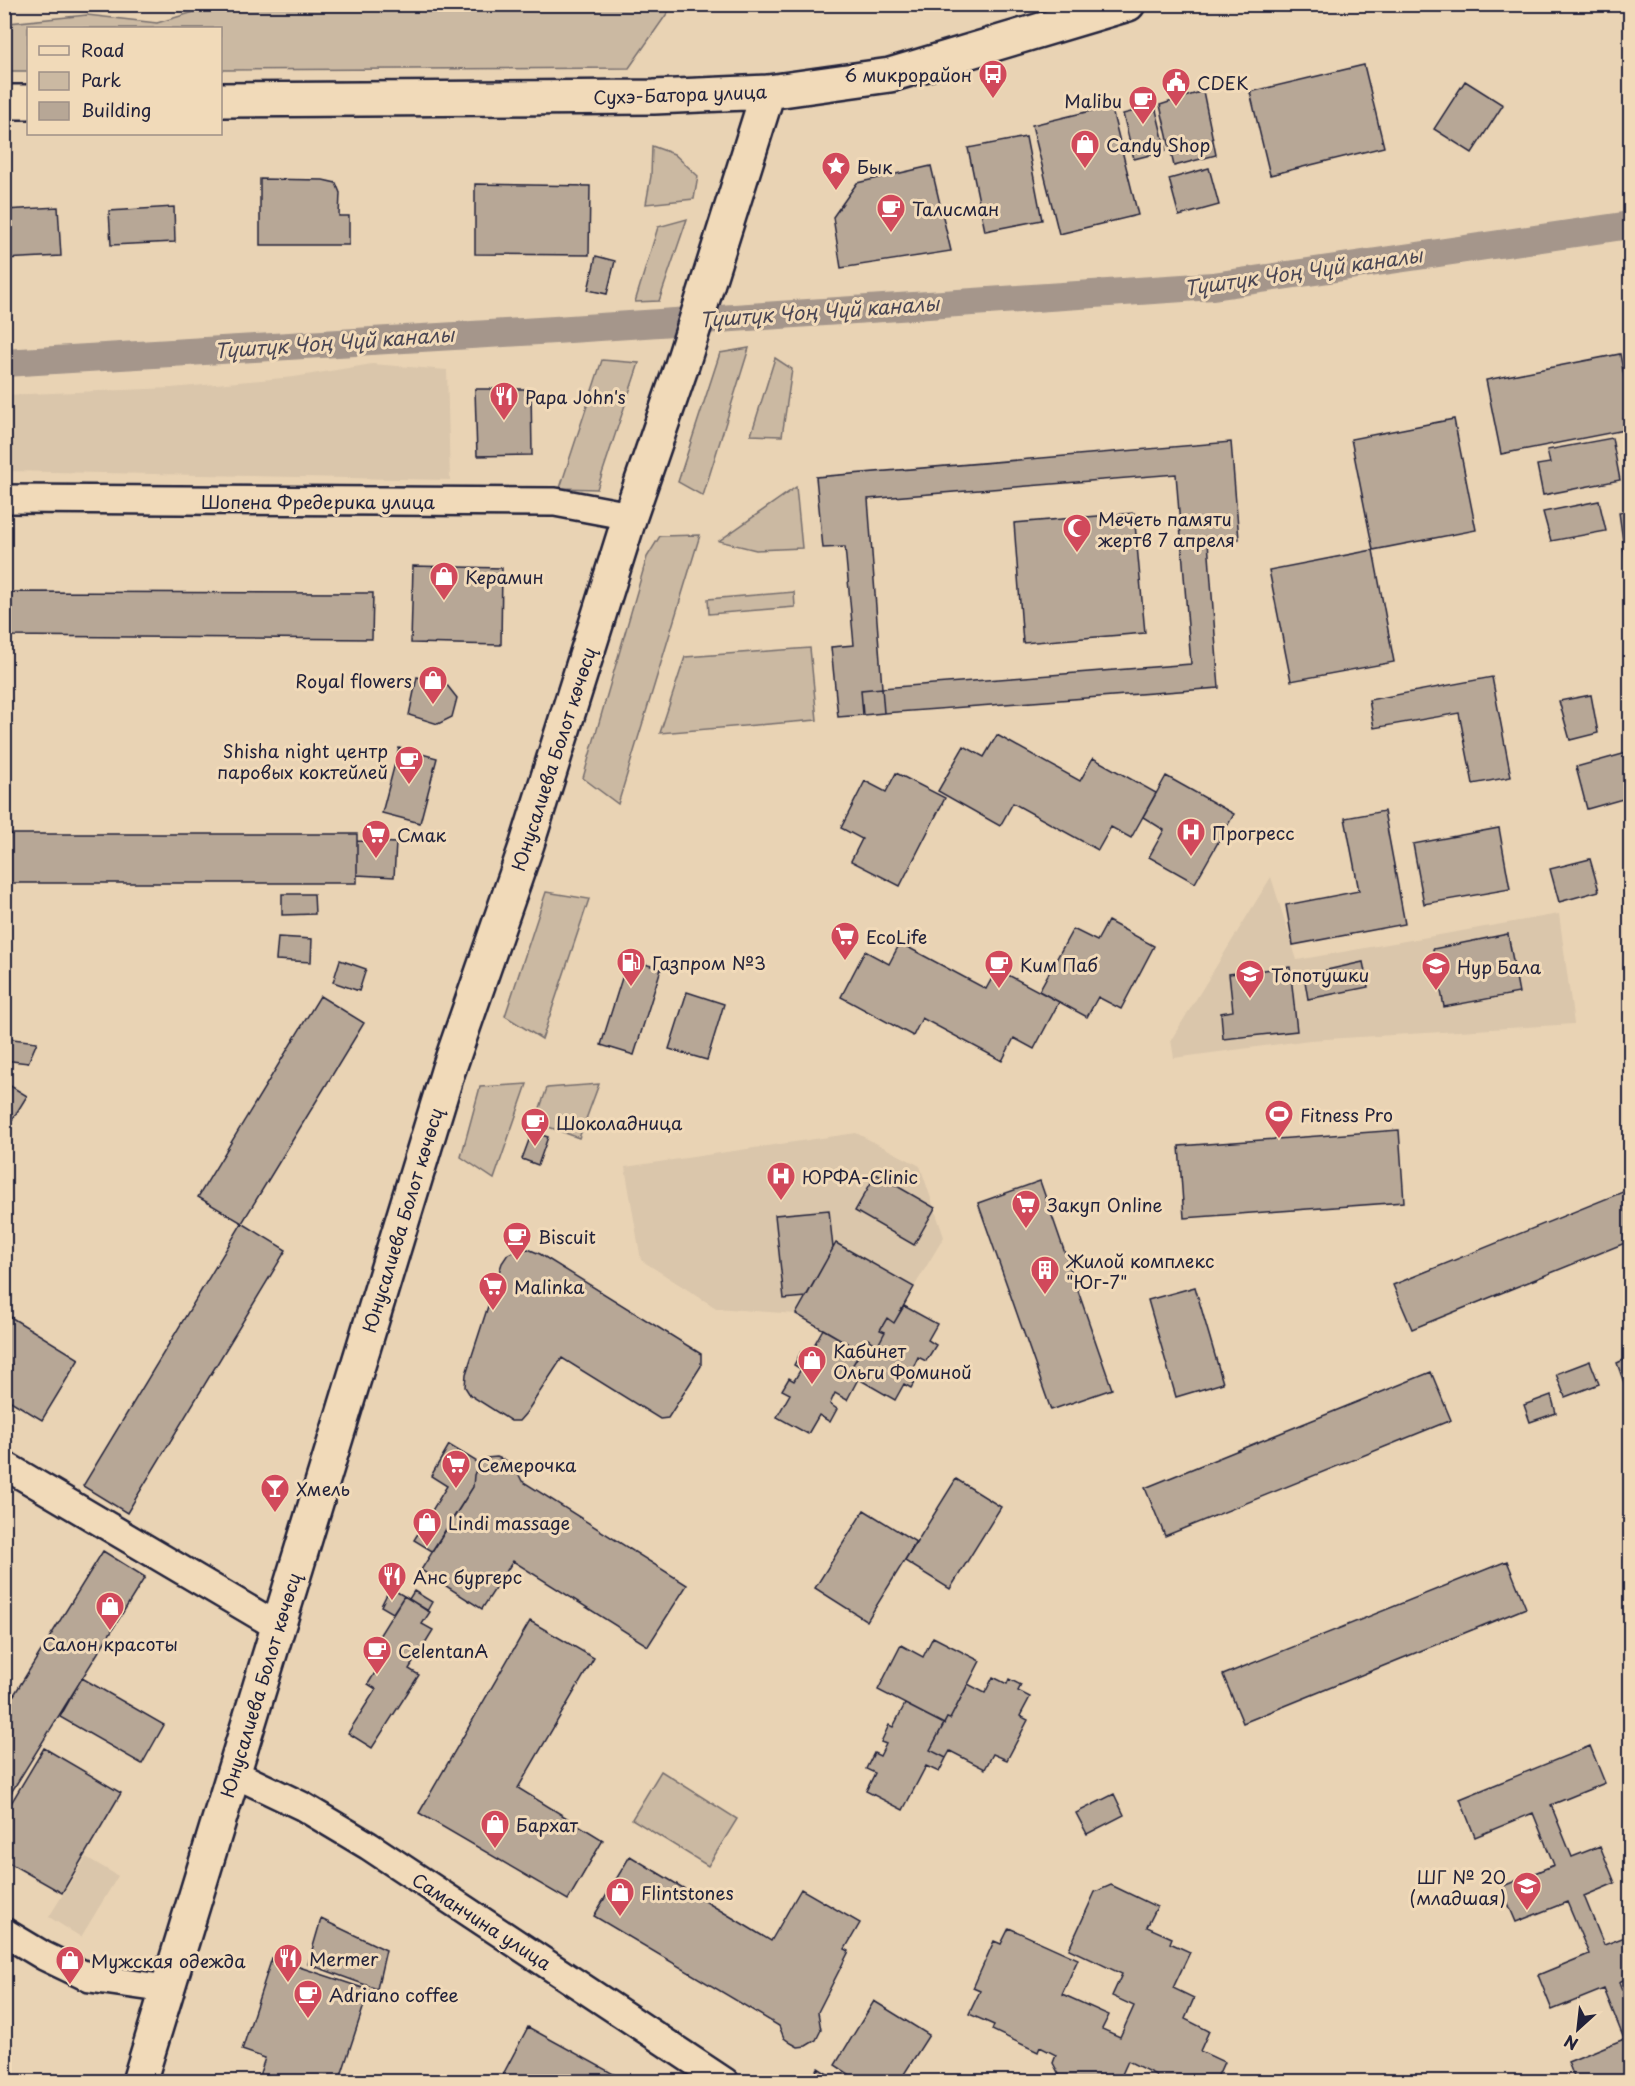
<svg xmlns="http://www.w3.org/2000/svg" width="1635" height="2086" viewBox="0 0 1635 2086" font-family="'Playpen Sans',sans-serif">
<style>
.built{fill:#dac6ab}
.green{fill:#cbb9a2;stroke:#766e6e;stroke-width:1.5}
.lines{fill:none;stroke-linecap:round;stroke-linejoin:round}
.canal{stroke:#a5968b;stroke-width:28}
.building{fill:#b7a796;stroke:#22223b;stroke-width:1.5;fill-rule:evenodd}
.minor-casing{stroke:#22223b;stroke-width:32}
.major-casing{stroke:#22223b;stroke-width:38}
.minor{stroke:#f1dab9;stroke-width:27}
.major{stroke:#f1dab9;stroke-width:33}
.labels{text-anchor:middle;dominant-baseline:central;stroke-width:6;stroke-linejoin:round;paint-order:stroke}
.poi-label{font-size:18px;fill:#22223b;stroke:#f1dab9;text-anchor:start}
.street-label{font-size:18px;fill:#22223b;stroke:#f1dab9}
.water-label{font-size:20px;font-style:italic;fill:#494553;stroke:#f1dab9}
</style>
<rect width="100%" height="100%" fill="#e9d3b4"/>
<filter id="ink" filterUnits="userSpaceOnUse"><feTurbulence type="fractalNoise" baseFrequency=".0167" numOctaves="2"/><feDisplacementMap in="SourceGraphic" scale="12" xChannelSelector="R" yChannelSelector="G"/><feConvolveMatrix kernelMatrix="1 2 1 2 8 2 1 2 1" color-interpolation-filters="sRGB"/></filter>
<g filter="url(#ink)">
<!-- built -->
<path class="built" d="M372 364 447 370 450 480 5 471V395L171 388 294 377Z
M1271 877 1297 960 1559 914 1574 1024 1310 1040 1174 1058 1171 1040Z
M856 1133 920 1166 944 1237 914 1287 836 1243 796 1314 716 1308 641 1260 625 1167Z
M86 1857 118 1876 81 1937 49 1917Z"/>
<!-- green -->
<path class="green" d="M221 4H673V5L629 68 221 70 220 28H28V71H11L9 23 87 15 157 23Z
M652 146 674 154 698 176 694 199 646 204 651 176Z
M687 219 659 301 635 302 658 227Z
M749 348 703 496 678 482 720 353Z
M775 358 792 369 782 436 751 435Z
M602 360 639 363 597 489 560 488Z
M796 487 802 548 756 550 719 541Z
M700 535 618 804 583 778 647 557 660 536Z
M794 592 795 607 709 614 708 599Z
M810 648 817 720 660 733 685 657Z
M546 892 589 899 542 1039 505 1016Z
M527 1084 494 1179 461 1157 480 1087Z
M599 1084 579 1138 535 1122 547 1088Z
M661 1771 737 1819 708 1866 632 1819Z"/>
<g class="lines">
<!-- canal -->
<path class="canal" d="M4 363 555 330 1213 286 1630 225"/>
</g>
<!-- building -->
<path class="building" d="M1364 65 1384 147 1270 175 1250 92Z
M1465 81 1503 105 1472 153 1434 129Z
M1203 91 1216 155 1174 166 1160 105Z
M1111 106 1138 215 1059 234 1032 125Z
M1155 106 1166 151 1134 159 1123 114Z
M1026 137 1042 220 985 231 968 148Z
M931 166 951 251 841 268 833 217 857 183Z
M1209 168 1219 205 1179 216 1169 179Z
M260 179 323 180 336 183 340 193 339 216H349V245H260Z
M475 184 590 186 589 255 475 254Z
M58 207 61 256 4 259V210Z
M174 207 175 242 111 245 109 211Z
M596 256 615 261 607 294 588 290Z
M1620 354 1630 409V429L1501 454 1486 380Z
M475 389H531L532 455 477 456Z
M1454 419 1476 530 1373 550 1351 439Z
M1612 438 1620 480 1543 495 1537 465 1550 463 1547 450Z
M1231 442 1239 539 1208 542 1219 688 884 713 882 688 861 690 863 715 838 717 831 647 854 645 845 547 823 548 816 477ZM1176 474 1191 664 882 688 868 499Z
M1599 501 1606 531 1551 541 1543 512Z
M1630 510V562L1626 563 1619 512Z
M1134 513 1145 633 1023 643 1014 523Z
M1373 550 1394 662 1291 681 1269 570Z
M413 566 502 568 501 645 411 643Z
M1630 571V600L1624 572Z
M4 592 373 593 372 639 4 636Z
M417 677 446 684 457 698 452 717 438 724 409 715Z
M1492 677 1511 777 1473 784 1459 713 1374 728 1369 700Z
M882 688 884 713 863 715 861 690Z
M1591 695 1598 733 1570 740 1559 701Z
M997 735 1080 781 1093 758 1156 793 1131 838 1111 827 1098 850 1013 803 1000 826 938 791 964 746 984 757Z
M399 748 437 758 420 823 382 813Z
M1630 752V797L1587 809 1576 767Z
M896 773 945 798 900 886 851 861 862 839 841 828 865 781 886 792Z
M1166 776 1234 814 1195 883 1149 857 1164 830 1143 817Z
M1384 811 1405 924 1293 945 1286 905 1359 891 1345 818Z
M1499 828 1510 889 1424 904 1413 844Z
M4 834H357V883H4Z
M357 841 396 843 394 877 357 875Z
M1590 859 1599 891 1559 902 1550 869Z
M282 894H314L315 914 282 915Z
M1108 921 1154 946 1121 1009 1098 997 1087 1017 1039 991 1073 929 1097 941Z
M1508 934 1519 993 1444 1007 1433 949Z
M278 937 312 939 311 962 276 960Z
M900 943 986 989 997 969 1059 1002 1034 1049 1014 1038 1002 1061 922 1018 913 1036 841 997 865 951 889 964Z
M628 959 661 969 634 1055 601 1045Z
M340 960 366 969 359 991 333 982Z
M1363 962 1368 987 1308 999 1304 975Z
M1290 967 1297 1031 1223 1039 1221 1013 1233 1011 1229 974Z
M687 992 724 1004 707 1060 669 1049Z
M320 996 364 1023 242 1223 198 1197Z
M5 1038 37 1042 28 1063 4 1060Z
M4 1082 27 1096 4 1133Z
M1399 1130 1404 1202 1184 1218 1179 1146Z
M532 1132 548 1137 538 1165 522 1159Z
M876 1174 935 1208 914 1245 855 1211Z
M1040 1181 1112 1389 1051 1410 978 1203Z
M1630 1189V1241L1412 1329 1393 1285Z
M829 1210 833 1248 806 1297 784 1299 775 1215Z
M242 1223 286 1250 127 1513 83 1486Z
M836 1243 914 1287 894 1323 887 1318 880 1330 885 1332 878 1345 868 1339 861 1351 796 1314Z
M528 1249 540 1254 701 1354V1366L668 1418 660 1419 562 1358 526 1413 519 1421H511L470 1395 465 1387 466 1374 502 1263 508 1254 517 1250Z
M1195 1287 1223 1383 1176 1397 1148 1300Z
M904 1306 937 1324 928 1340 936 1345 926 1361 918 1357 913 1368 920 1372 911 1388 904 1384 895 1400 848 1373 868 1339 878 1345 885 1332 880 1330 887 1318 894 1323Z
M4 1313 79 1359 42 1420 4 1397Z
M823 1329 861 1351 848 1373 858 1379 847 1400 835 1393 830 1404 837 1409 830 1422 819 1415 808 1434 777 1417 790 1394 782 1390 789 1378 794 1381 801 1369 794 1365 801 1352 808 1356Z
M1630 1357V1389L1627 1391 1617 1363Z
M1590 1361 1599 1384 1565 1397 1556 1374Z
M1431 1372 1451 1420 1165 1536 1145 1488Z
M1551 1395 1556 1413 1530 1422 1524 1405Z
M449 1445 479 1463 474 1475 473 1487 432 1551 414 1540 447 1486 431 1476Z
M497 1457 509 1462 517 1471 522 1481 687 1585 648 1646 513 1561 482 1609 421 1570 473 1487 474 1475 479 1463 486 1458Z
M956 1479 1001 1507 950 1589 905 1561Z
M864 1510 916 1542 867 1621 815 1588Z
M103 1551 145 1577 4 1804V1711Z
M1507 1561 1526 1608 1243 1723 1223 1675Z
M390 1588 404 1596 393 1613 381 1606Z
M414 1591 432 1602 427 1611 409 1599Z
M404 1596 430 1612 422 1624 433 1630 409 1669 419 1675 372 1748 348 1733 376 1689 368 1684 384 1658 371 1649Z
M530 1621 594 1658 518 1788 603 1840 568 1900 419 1813Z
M933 1637 980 1661 950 1719 947 1718 944 1724 878 1690 901 1645 923 1657Z
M993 1677 1007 1684 1009 1679 1021 1685 1018 1691 1030 1697 1020 1716 1028 1720 1007 1760 993 1754 985 1769 950 1751 946 1758 930 1750 947 1718 950 1719 968 1684 985 1693Z
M82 1678 164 1725 142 1764 60 1717Z
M905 1704 944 1724 930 1750 946 1758 939 1772 926 1766 903 1810 866 1791 875 1773 866 1769 874 1753 880 1756 886 1744 881 1742 889 1725 893 1727Z
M1590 1746 1605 1783 1551 1805 1572 1857 1600 1846 1615 1883 1584 1896 1604 1945 1630 1935V1977L1619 1982 1630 2010V2080L1627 2082H1576L1568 2062 1624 2039 1604 1989 1552 2010 1538 1975 1589 1954 1567 1902 1516 1922 1501 1887 1554 1865 1533 1813 1475 1837 1460 1799Z
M44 1748 121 1793 62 1893 4 1860V1815Z
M1114 1794 1124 1815 1087 1834 1076 1813Z
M630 1856 771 1941 801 1889 860 1923 845 1949 849 1951 818 2012 821 2030 816 2040 806 2046 798 2047 791 2043 784 2038 779 2026 594 1916Z
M1111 1885 1157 1907 1147 1927 1172 1938 1170 1943 1190 1952 1173 1988 1194 1998 1185 2019 1209 2031 1200 2051 1224 2062 1215 2082H1153L1156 2075 1128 2061 1120 2079 1126 2082H1063L1053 2063 1056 2055 1040 2047 1038 2052 992 2030 994 2025 969 2014 980 1991 973 1988 994 1941 1001 1944 1009 1928 1078 1959 1062 1994 1109 2015 1102 2029 1120 2037 1134 2006 1112 1996 1122 1974 1069 1949 1095 1892Z
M321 1919 386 1950 377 1989 308 1964Z
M272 1958 369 1990 339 2082 326 2077 324 2082H257L265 2058 242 2050Z
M874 2001 929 2035 899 2082H861L835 2065Z
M528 2027 619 2077 617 2082H499Z
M818 2068 840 2082H810Z"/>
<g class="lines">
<!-- minor casing -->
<g class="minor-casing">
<path id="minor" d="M4 499 555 502 630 516
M4 1465 277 1626
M233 1773 302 1806 369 1846 725 2082
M4 1932 44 1956 90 1978 167 1989"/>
</g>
<!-- major casing -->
<g class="major-casing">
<path id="major" d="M220 100 654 97 768 92 890 75 1128 4
M4 102H28
M139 2082 448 1071 527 844 630 516 682 365 768 92"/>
</g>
<!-- minor -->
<use href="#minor" class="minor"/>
<!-- major -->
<use href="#major" class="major"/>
</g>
</g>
<!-- icons -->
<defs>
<g id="bus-pin" transform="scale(1.5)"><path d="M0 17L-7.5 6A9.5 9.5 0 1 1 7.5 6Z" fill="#d1495b" stroke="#f1dab9"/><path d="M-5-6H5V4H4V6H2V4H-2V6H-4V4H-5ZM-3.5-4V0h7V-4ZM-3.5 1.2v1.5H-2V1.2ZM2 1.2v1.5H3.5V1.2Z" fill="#fff"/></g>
<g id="civic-pin" transform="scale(1.5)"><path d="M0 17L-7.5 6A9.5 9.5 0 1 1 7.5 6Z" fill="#d1495b" stroke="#f1dab9"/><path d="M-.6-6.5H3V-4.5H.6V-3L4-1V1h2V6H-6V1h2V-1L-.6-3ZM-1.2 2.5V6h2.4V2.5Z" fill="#fff"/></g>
<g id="cafe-pin" transform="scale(1.5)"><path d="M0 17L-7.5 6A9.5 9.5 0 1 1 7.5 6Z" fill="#d1495b" stroke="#f1dab9"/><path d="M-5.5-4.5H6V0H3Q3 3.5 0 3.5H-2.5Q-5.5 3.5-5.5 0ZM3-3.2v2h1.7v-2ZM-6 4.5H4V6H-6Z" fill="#fff"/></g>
<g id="shop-pin" transform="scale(1.5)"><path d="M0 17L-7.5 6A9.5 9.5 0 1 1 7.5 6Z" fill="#d1495b" stroke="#f1dab9"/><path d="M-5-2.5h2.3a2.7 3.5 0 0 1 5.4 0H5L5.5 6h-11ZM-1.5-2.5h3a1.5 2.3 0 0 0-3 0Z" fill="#fff"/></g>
<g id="sight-pin" transform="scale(1.5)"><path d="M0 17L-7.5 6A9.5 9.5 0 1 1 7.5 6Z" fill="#d1495b" stroke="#f1dab9"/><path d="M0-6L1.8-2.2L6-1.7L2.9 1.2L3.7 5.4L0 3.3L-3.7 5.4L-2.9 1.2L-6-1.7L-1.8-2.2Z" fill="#fff"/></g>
<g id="restaurant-pin" transform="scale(1.5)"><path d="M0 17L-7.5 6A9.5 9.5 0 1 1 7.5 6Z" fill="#d1495b" stroke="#f1dab9"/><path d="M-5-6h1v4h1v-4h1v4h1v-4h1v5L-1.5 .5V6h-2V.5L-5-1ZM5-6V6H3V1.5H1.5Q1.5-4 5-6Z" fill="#fff"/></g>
<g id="mosque-pin" transform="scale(1.5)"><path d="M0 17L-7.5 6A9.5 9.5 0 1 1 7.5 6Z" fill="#d1495b" stroke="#f1dab9"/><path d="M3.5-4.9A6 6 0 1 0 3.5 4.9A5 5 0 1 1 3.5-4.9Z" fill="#fff"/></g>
<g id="hospital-pin" transform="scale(1.5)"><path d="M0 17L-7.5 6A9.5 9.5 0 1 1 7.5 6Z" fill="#d1495b" stroke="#f1dab9"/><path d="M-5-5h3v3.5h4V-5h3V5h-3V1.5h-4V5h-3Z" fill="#fff"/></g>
<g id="supermarket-pin" transform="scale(1.5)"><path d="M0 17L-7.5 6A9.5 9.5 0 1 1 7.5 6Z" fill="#d1495b" stroke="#f1dab9"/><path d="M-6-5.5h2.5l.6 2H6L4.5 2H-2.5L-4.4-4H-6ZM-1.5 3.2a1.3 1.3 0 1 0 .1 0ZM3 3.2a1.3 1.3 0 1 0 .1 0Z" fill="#fff"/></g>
<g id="fuel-pin" transform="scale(1.5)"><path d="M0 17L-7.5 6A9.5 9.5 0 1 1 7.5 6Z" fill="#d1495b" stroke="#f1dab9"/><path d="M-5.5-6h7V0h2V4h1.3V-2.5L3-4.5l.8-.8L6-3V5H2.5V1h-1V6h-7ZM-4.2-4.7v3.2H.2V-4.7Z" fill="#fff"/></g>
<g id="school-pin" transform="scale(1.5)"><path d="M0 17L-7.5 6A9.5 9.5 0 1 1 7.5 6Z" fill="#d1495b" stroke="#f1dab9"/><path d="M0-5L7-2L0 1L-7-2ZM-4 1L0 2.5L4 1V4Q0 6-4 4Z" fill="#fff"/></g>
<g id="stadium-pin" transform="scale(1.5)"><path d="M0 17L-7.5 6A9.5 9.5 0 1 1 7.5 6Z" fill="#d1495b" stroke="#f1dab9"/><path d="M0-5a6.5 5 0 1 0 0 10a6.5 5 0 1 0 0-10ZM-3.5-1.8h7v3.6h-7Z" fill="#fff"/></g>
<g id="building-pin" transform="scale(1.5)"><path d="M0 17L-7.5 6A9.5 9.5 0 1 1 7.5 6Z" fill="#d1495b" stroke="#f1dab9"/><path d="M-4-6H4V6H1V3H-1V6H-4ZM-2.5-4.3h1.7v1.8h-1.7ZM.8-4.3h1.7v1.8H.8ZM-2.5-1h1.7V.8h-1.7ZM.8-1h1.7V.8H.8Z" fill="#fff"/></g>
<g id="bar-pin" transform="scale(1.5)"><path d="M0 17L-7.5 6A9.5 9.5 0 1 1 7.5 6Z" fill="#d1495b" stroke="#f1dab9"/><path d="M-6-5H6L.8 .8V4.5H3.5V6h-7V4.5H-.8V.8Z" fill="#fff"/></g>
</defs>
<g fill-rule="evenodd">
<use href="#bus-pin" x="993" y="74"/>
<use href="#civic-pin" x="1176" y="82"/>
<use href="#cafe-pin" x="1143" y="100"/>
<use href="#shop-pin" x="1085" y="144"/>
<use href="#sight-pin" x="836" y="166"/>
<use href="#cafe-pin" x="891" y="208"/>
<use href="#restaurant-pin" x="504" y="396"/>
<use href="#mosque-pin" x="1077" y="528"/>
<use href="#shop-pin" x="444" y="576"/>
<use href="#shop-pin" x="433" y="680"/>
<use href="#cafe-pin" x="409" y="760"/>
<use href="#hospital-pin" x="1191" y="832"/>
<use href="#supermarket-pin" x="376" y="834"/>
<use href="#supermarket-pin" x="845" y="936"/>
<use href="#fuel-pin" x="631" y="962"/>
<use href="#cafe-pin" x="999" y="964"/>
<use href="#school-pin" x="1436" y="966"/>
<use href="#school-pin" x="1250" y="974"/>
<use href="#stadium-pin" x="1279" y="1114"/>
<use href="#cafe-pin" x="535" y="1122"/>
<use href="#hospital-pin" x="781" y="1176"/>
<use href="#supermarket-pin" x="1026" y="1204"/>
<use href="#cafe-pin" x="517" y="1236"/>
<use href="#building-pin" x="1045" y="1270"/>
<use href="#supermarket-pin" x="493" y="1286"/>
<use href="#shop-pin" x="812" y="1360"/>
<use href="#supermarket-pin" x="456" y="1464"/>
<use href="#bar-pin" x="275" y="1488"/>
<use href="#shop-pin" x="427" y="1522"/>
<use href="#restaurant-pin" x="392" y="1576"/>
<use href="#shop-pin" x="110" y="1606"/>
<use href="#cafe-pin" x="377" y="1650"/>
<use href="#shop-pin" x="495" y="1824"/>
<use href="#school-pin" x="1527" y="1886"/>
<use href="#shop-pin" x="620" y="1892"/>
<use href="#restaurant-pin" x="288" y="1958"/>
<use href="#shop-pin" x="70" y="1960"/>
<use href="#cafe-pin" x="308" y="1994"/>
</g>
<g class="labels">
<!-- poi labels -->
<g class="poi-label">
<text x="972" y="74" text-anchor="end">6 микрорайон</text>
<text x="1197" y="82">CDEK</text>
<text x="1122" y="100" text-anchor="end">Malibu</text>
<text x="1106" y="144">Candy Shop</text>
<text x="857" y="166">Бык</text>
<text x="912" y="208">Талисман</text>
<text x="525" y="396">Papa John's</text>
<text x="1098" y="518">Мечеть памяти<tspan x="1098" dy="21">жертв 7 апреля</tspan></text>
<text x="465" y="576">Керамин</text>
<text x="412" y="680" text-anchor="end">Royal flowers</text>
<text x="388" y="750" text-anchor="end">Shisha night центр<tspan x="388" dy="21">паровых коктейлей</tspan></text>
<text x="1212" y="832">Прогресс</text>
<text x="397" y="834">Смак</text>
<text x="866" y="936">EcoLife</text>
<text x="652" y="962">Газпром №3</text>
<text x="1020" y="964">Ким Паб</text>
<text x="1457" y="966">Нур Бала</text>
<text x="1271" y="974">Топотушки</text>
<text x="1300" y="1114">Fitness Pro</text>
<text x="556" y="1122">Шоколадница</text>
<text x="802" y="1176">ЮРФА-Clinic</text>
<text x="1047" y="1204">Закуп Online</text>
<text x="538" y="1236">Biscuit</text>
<text x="1066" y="1260">Жилой комплекс<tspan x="1066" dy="21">"Юг-7"</tspan></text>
<text x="514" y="1286">Malinka</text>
<text x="833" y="1350">Кабинет<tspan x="833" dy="21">Ольги Фоминой</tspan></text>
<text x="477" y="1464">Семерочка</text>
<text x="296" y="1488">Хмель</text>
<text x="448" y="1522">Lindi massage</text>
<text x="413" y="1576">Анс бургерс</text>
<text x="110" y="1643" text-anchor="middle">Салон красоты</text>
<text x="398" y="1650">CelentanA</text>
<text x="516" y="1824">Бархат</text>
<text x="1506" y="1876" text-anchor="end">ШГ № 20<tspan x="1506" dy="21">(младшая)</tspan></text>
<text x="641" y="1892">Flintstones</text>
<text x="309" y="1958">Mermer</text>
<text x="91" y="1960">Мужская одежда</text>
<text x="329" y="1994">Adriano coffee</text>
</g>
<!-- street labels -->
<g class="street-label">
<text transform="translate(680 94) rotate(-2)">Сухэ-Батора улица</text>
<text x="318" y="501">Шопена Фредерика улица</text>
<text transform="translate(553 759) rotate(-72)">Юнусалиева Болот көчөсү</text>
<text transform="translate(402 1220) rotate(-73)">Юнусалиева Болот көчөсү</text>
<text transform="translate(260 1685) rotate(-73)">Юнусалиева Болот көчөсү</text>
<text transform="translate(482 1921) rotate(33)">Саманчина улица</text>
</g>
<!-- water labels -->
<g class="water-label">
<text transform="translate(1303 271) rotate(-8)">Түштүк Чоң Чүй каналы</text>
<text transform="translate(819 311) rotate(-4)">Түштүк Чоң Чүй каналы</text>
<text transform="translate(334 342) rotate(-4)">Түштүк Чоң Чүй каналы</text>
</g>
</g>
<!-- margin -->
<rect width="1635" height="2086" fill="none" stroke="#f1dab9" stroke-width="24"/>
<rect x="12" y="12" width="1611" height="2062" fill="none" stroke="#22223b" stroke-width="2" filter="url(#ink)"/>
<!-- legend -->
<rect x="27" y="27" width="195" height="108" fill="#f1dab9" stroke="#9e9087" stroke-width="1.5"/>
<rect x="39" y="46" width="30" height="9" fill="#f1dab9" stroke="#9e9087" stroke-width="1.5"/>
<text x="81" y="57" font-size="18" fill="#22223b">Road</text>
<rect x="39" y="72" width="30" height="18" fill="#cbb9a2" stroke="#9e9087" stroke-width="1.5"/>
<text x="81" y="87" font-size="18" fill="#22223b">Park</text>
<rect x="39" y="102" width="30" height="18" fill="#b7a796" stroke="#9e9087" stroke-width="1.5"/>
<text x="81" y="117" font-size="18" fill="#22223b">Building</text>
<!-- north arrow -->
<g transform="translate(1578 2029) rotate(207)" stroke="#f1dab9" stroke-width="4.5" paint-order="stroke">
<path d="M0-4.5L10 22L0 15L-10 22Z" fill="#22223b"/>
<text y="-9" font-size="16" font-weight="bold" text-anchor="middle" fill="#22223b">N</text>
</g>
</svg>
